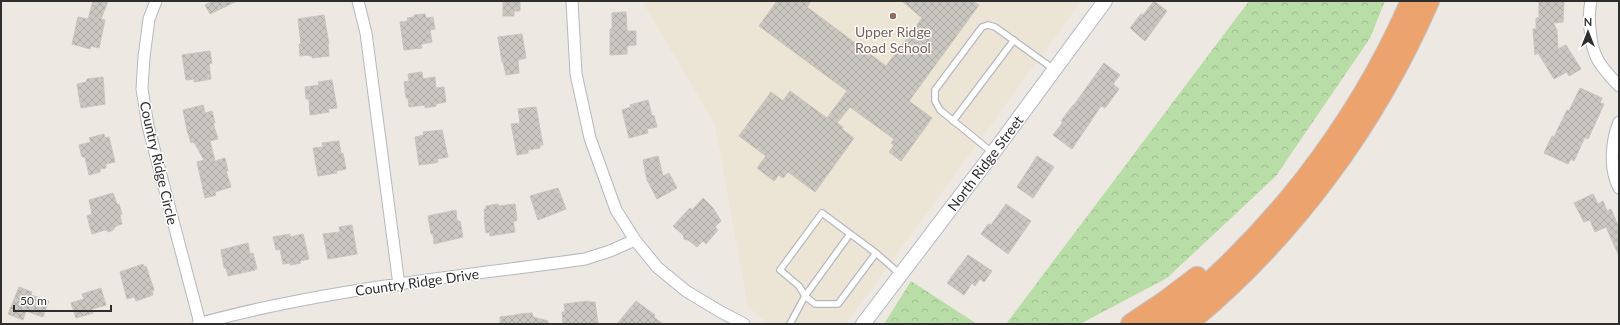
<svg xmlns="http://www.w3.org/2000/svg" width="1620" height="325" viewBox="0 0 1620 325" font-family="Lato,sans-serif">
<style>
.education{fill:#ece4d4}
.forest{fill:url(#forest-crowns)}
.building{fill:url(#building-cross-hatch);stroke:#c9c4bc}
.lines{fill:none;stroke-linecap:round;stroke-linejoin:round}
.service-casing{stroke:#b5b8c0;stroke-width:8}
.minor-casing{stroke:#b5b8c0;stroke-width:13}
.tertiary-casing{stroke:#b5b8c0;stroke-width:16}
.motorway-casing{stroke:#c4c4c4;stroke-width:22}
.service{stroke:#fff;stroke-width:5.5}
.minor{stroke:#fff;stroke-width:11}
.tertiary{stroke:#fff;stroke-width:14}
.motorway{stroke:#eca36e;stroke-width:20}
.education-dot{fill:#8d6e63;stroke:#fff;stroke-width:1.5}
.labels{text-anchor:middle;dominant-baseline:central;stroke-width:3;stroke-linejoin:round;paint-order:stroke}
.education-label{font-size:14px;fill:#785e54;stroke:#fff}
.street-label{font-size:14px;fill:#2e2e2e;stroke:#fff}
</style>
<defs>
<pattern id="forest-crowns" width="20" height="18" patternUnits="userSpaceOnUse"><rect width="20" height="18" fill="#b9dda6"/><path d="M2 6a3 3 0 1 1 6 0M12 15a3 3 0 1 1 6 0" fill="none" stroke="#9fbe8f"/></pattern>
<pattern id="building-cross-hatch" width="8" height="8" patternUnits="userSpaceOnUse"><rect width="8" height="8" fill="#cac6c0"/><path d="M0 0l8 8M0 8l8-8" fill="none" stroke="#aeaaa5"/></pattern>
</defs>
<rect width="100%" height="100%" fill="#ede8e2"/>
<!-- education -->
<path class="education" d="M642 1H1081L846 324H782L767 322 748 307 715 124Z"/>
<!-- forest -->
<path class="forest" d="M1249 1H1385L1370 38 1276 176 1167 278 1080 324H1006Z
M911 281 977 324H884Z"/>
<!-- building -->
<path class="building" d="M93 1H108L101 19 105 20 99 48 91 46 90 49 72 44 78 17 88 19Z
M213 1H237L210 14 205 5Z
M503 1H520V11H514V16H503Z
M777 1H811L807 7 886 66 922 18 902 1H972L979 5 909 101 932 118 901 161 889 152 894 145 891 143 894 139 850 107 837 123 843 127 842 129 854 138 815 192 788 172 783 178 779 175 774 181 757 168 766 156 739 136 771 92 783 101 790 91 827 118 847 91 759 26Z
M1154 1 1167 11 1145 41 1130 28 1141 14 1143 15Z
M1539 1H1564L1563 22 1553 23 1557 30 1558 49 1566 45 1581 69 1569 76 1567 72 1554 79 1538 53 1535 55 1533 29H1536V18H1539Z
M626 12 627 31H636V45L627 46V54L610 55V29H612V13Z
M425 14 426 18 433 17 435 29 430 30 432 42 421 44 422 48 404 50 400 22 408 21 407 18 414 17V15Z
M324 15 329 44H328L329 56 312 58V56H309L308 55 300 56 299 44H301L298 19Z
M522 34 526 58 518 60 519 73 506 75 503 62H502L498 37Z
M210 51 212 63 209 64 211 79 194 82V79L186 80 182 55Z
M1104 63 1120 75 1113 84 1119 89 1105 108 1101 106 1072 149 1053 135 1063 122 1061 121 1073 105H1074Z
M422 72 423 79 435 77 436 88 444 87 446 102 436 104V106L425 108V105L409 107 408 98H406L404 82 409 81 408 74Z
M103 77 105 104 81 108 77 84 86 82 87 79Z
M332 80 337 108 328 109 329 112 310 115 309 99H306L305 87 319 85 318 82Z
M1580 88 1602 98 1600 103 1604 104 1588 139 1585 137 1574 161 1571 159 1568 164 1544 153 1552 136 1554 137 1567 110 1569 111Z
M648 100 652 116 654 115 657 127 647 129 648 133 629 138 622 110 631 107 630 105Z
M203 105 205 113 212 111 215 123H213L218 139 210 141 215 161 225 158 228 171H226L231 187 215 192 216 195 205 198 197 162 204 160 194 142 191 143 187 130 183 110Z
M536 107 543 145H540V148L528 150V153L517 155 511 124 520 123 518 109Z
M442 130 448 157 437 159 438 162 434 163 419 165 415 137 424 135 423 132Z
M104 134 105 138 109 137 115 162 106 164V168L100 169V172L89 175 85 157H82L79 145 91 142 89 138Z
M339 141 341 154 343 153 346 169 336 171 337 173 318 176 313 148 323 147 322 143Z
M658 156 663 176 669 173 677 188 657 199 647 180 643 160Z
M1037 156 1054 167 1033 198 1017 187Z
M558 188 566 209 538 220 530 196Z
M113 193 117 204H119L122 214 120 215 122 224 116 226 113 230 109 232 105 230 92 234 87 216 92 214 89 200Z
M1593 194 1598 204 1603 201 1607 211 1611 209 1619 228V256L1606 227 1595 232 1590 220 1584 222 1574 203Z
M703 198 713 208 721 221 715 227 718 230 706 244 703 241 697 247 688 240 684 239 683 235 673 226 690 208 692 210Z
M498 204V206L515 204 517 219 516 221H513L515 232 490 236V232L486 233 484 217H485L484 209H486V206Z
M1006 204 1031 221 1008 254 981 234 988 224 991 225Z
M456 210 457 221H460L463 237 434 244 433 234H431L428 216Z
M352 225 357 254 328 259 323 234 340 232 339 227Z
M290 234V237L303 234 309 259 300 261 301 263 290 265V263L283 264 280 249 276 250 273 237Z
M248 243 250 254 253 253 257 269H254L255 270 228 276 226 268H224L221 250Z
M968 255 992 271 984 282 980 279 975 286 972 283 964 295 947 283Z
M143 264 144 267 146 266 154 290 152 291 153 295 136 301 134 297 127 299 120 272Z
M19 287 32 292 31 295 49 301 43 317 26 311 23 320 8 314Z
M101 288 106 305 92 309 93 313 76 318 71 303 84 299 82 294Z
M589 301V302H595L598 324H563L562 312H565L564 304Z
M636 301 655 315 654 317 663 324H617Z
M532 313 533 317 548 321 547 324H500V317L516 315 519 314Z"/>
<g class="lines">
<!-- service casing -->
<g class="service-casing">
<path id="service" d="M953 121 1014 40
M993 153 940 110 935 101V90L982 27 988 25 995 27 1055 70
M876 253 838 304H815L805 296 799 286 780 270 822 213 876 253 900 274
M790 324 805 296 850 234"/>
</g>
<!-- minor casing -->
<g class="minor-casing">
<path id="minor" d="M156 1 149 19 144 57 142 89 148 126 200 323
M358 1 366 33 399 285
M572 1 576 74 590 138 616 210 635 240 657 267 686 291 721 312 744 324
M1591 1C1589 10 1589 20 1590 29 1592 57 1600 66 1619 86
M1619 122C1611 142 1609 169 1619 188
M198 324C324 289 456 277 585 259L610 251 635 240"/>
</g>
<!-- tertiary casing -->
<g class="tertiary-casing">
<path id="tertiary" d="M863 324 993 153 1105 1"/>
</g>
<!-- motorway casing -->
<g class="motorway-casing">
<path id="motorway" d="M1131 324 1164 302 1197 277
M1160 324C1269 239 1356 127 1411 1
M1187 324C1292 238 1375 125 1429 1"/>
</g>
<!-- service -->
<use href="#service" class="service"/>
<!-- minor -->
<use href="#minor" class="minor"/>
<!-- tertiary -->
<use href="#tertiary" class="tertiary"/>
<!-- motorway -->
<use href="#motorway" class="motorway"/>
</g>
<!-- markers -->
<circle class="education-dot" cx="893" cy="16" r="4"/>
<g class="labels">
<!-- education labels -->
<g class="education-label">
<text x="893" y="31">Upper Ridge<tspan x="893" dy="16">Road School</tspan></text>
</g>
<!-- street labels -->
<g class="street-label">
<text transform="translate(159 163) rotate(77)">Country Ridge Circle</text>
<text transform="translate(985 163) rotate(-53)">North Ridge Street</text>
<text transform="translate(417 282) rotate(-8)">Country Ridge Drive</text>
</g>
</g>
<!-- border -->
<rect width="1620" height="325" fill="none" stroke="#2e2e2e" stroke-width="4"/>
<!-- north arrow -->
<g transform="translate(1588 32)" stroke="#ffffff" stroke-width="3" paint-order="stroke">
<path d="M0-3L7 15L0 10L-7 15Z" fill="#2e2e2e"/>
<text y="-6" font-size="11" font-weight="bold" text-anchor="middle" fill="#2e2e2e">N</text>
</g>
<!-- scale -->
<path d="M14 305v6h97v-6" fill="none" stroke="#2e2e2e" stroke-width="2"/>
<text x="20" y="305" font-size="12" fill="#2e2e2e" stroke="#ffffff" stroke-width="3" paint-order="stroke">50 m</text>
</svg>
